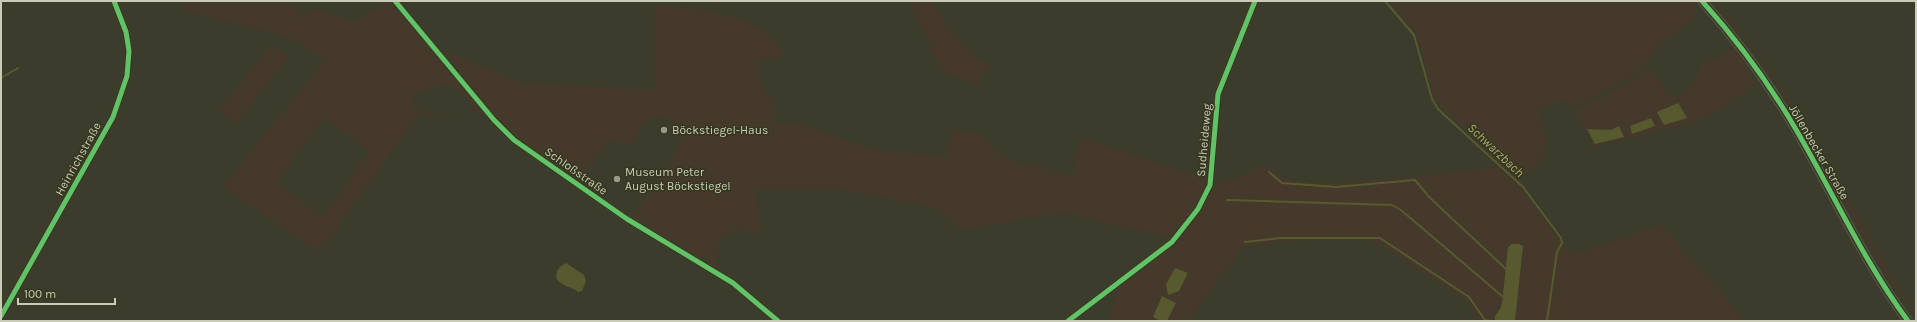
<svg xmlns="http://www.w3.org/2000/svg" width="1917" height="322" viewBox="0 0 1917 322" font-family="Karla,sans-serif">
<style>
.green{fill:#44392a;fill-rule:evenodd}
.water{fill:#575a2f}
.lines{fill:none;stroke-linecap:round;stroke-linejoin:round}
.stream{stroke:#575a2f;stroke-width:2}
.minor-casing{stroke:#57584c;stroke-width:8}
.tertiary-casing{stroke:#57584c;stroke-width:10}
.minor{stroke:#68695d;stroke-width:6}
.tertiary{stroke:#68695d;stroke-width:8}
.cycleway-casing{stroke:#36371f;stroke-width:8}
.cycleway{stroke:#61c268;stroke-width:5}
.poi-dot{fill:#989a86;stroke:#36371f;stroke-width:1.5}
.labels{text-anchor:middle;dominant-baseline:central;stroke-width:3;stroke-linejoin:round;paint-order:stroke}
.poi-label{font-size:12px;fill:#caccb7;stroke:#36371f;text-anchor:start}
.street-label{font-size:12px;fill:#caccb7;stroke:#36371f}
.water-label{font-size:13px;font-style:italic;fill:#a8ab70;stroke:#36371f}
</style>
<rect width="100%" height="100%" fill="#3b3c2c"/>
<!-- green -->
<path class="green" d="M187 1H276L300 8 298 14 303 17 310 11 318 9 355 21 372 10 389 8 382 1H388L419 34 488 117 486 118 471 107 462 92 446 84 415 94 412 105 420 110 476 124 420 113 323 248 314 249 222 187 323 61 299 43 273 33 182 10ZM323 118 369 151 323 216 277 183Z
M908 1H932C947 26 964 53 991 65L977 85 943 72Z
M1389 1H1692L1695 4 1694 9 1698 14 1658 48 1642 69 1634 75 1579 105 1568 104 1565 100 1539 110 1547 142 1540 164 1519 180 1440 107 1433 97 1417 34Z
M1712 1H1717C1750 40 1779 81 1806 124 1842 182 1872 244 1908 302L1905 304C1840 205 1794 87 1712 1Z
M654 5C698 9 763 10 786 56L768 61 760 58C757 81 761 87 776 104L774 122 801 124 880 151 946 156 954 129 983 134 1003 158 1072 175 1082 137 1206 179C1204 203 1184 220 1168 237L1068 214 1049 215 962 230 932 207 841 189H755L763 234 736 230 720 238 717 269 708 264 711 260 703 255 700 259 630 217 648 194 650 195 659 187 655 184 681 143 679 125 659 115 645 123 632 145 608 141 580 182 524 144 508 131 442 50 522 82 654 90Z
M270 45 290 56 237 124 219 110Z
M1734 47 1745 61 1755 83C1736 99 1719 113 1696 122L1594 147 1572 109C1588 107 1636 79 1648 67L1675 97C1682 93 1692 89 1695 81 1698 75 1697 69 1702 63L1721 57Z
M1260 164 1288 179 1303 182 1323 183 1415 176 1499 167 1522 189 1570 253 1588 250 1662 224 1746 321H1515L1523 246 1519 244 1500 309 1495 316V321H1480L1467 301 1384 247 1365 239 1282 241 1242 248 1189 321H1167L1176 303 1153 317 1161 321H1110L1118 286 1175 244 1203 208 1214 185 1240 177Z"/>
<!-- water -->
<path class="water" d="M1678 103 1687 118 1664 125 1657 112Z
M1651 118 1655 126 1632 134 1630 126Z
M1619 126 1624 137 1595 144 1587 129 1611 130Z
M1512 244H1519L1523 246 1515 321H1495V316L1500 309 1502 303 1508 247Z
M566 263 584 275 586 281 582 291 578 292C572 286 552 285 557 272 559 267 561 266 566 263Z
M1175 268 1188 273 1179 291 1168 295 1166 284Z
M1162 296 1176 303 1167 321H1161L1153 317Z"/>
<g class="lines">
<!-- stream -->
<path class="stream" d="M1385 1 1414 35 1432 99 1438 109 1523 187 1561 238 1562 243 1557 252 1547 321
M1 78 18 68
M1269 172 1282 183 1336 187 1415 180 1429 197 1506 269
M1227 200 1392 205 1401 210 1502 296
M1245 242 1280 238H1380L1469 297 1485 320 1491 321"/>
<!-- minor casing -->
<g class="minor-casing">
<path id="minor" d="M395 1 494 120 514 140 627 219 733 283 778 321
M1 316 113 117 127 76 129 51 126 32 114 1
M1068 321 1172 242 1198 209 1210 185 1218 94 1255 1"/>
</g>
<!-- tertiary casing -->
<g class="tertiary-casing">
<path id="tertiary" d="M1702 1C1738 41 1771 86 1798 133 1834 195 1865 263 1908 321"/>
</g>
<!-- minor -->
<use href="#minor" class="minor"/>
<!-- tertiary -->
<use href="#tertiary" class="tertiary"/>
<!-- cycleway casing -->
<g class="cycleway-casing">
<path id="cycleway" d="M395 1 494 120 514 140 627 219 733 283 778 321
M1702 1C1738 41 1771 86 1798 133 1834 195 1865 263 1908 321
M1 316 113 117 127 76 129 51 126 32 114 1
M1068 321 1172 242 1198 209 1210 185 1218 94 1255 1"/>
</g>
<!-- cycleway -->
<use href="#cycleway" class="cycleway"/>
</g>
<!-- markers -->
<g class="poi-dot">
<circle cx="664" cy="130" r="4"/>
<circle cx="617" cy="179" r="4"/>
</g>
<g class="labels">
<!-- poi labels -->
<g class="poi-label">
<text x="672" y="130">Böckstiegel-Haus</text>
<text x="625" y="172">Museum Peter<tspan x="625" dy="14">August Böckstiegel</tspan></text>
</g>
<!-- street labels -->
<g class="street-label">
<text transform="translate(1204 140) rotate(-85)">Sudheideweg</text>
<text transform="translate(1819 152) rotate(60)">Jöllenbecker Straße</text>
<text transform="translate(78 159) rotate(-61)">Heinrichstraße</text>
<text transform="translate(576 171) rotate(35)">Schloßstraße</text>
</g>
<!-- water labels -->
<g class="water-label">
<text transform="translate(1496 150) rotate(43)">Schwarzbach</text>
</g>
</g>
<!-- border -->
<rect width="1917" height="322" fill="none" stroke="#caccb7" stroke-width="4"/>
<!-- scale -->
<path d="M18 298v6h97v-6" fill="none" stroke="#caccb7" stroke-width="2"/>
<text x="24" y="298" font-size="12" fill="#caccb7" stroke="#36371f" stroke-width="3" paint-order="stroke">100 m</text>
</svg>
